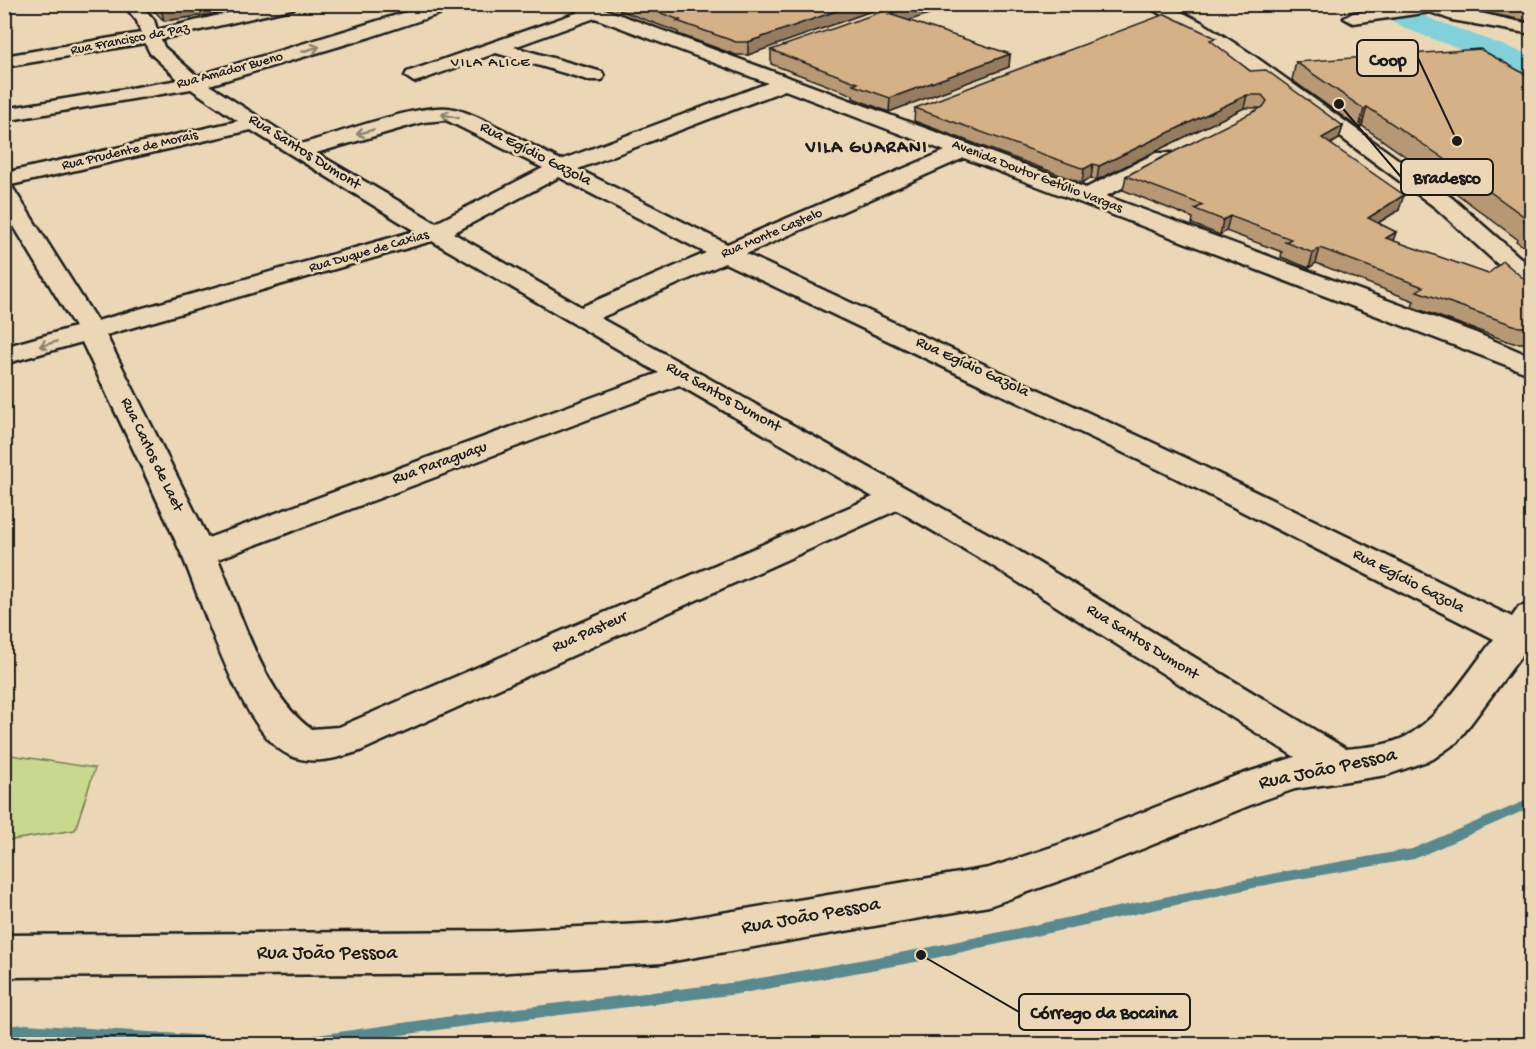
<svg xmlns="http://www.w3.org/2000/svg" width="1536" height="1049" viewBox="0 0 1536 1049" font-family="'Gochi Hand',sans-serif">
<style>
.green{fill:#c8d88d;stroke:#727a54;stroke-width:1.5}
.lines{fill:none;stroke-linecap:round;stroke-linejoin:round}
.stream{fill:#59898f;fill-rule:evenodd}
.river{fill:#81d1db;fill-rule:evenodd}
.minor-casing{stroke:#1c1c1c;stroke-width:5}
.major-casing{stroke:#1c1c1c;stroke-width:5}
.minor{fill:#ebd7b5;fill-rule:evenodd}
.major{fill:#ebd7b5;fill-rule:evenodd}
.wall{fill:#b79874;stroke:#1c1c1c;stroke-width:1.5}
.shaded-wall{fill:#957c5e;stroke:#1c1c1c;stroke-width:1.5}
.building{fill:#d5b187;stroke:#1c1c1c;stroke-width:1.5}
.oneway{stroke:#8e8370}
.labels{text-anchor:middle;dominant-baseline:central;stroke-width:5;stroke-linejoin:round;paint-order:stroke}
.far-street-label{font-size:14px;fill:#1c1c1c;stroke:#ebd7b5}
.far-neighbourhood-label{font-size:15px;letter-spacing:1.5px;fill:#1c1c1c;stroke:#ebd7b5}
.street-label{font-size:16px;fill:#1c1c1c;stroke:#ebd7b5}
.far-district-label{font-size:18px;font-weight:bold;letter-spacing:1.5px;fill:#1c1c1c;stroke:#ebd7b5}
.near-street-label{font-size:20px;fill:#1c1c1c;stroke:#ebd7b5}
.leader{fill:none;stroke:#1c1c1c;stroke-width:2}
.callout-dot{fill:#1c1c1c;stroke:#ebd7b5;stroke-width:2}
.callout{fill:#ebd7b5;stroke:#1c1c1c;stroke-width:2}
.callout-label{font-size:18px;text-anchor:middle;font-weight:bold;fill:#1c1c1c}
</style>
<rect width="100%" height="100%" fill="#ebd7b5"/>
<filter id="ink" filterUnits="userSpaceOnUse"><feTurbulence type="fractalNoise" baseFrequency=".0167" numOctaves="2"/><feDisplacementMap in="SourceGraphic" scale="12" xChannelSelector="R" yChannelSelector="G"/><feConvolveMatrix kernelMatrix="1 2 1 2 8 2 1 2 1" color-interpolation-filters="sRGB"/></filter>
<g filter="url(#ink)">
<!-- green -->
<path class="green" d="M4 754 95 768 75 830 5 841Z"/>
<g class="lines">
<!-- stream -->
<path class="stream" d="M1532 798V807L1414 859 1276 883 921 961 738 994 466 1026 337 1044H289L291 1040 296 1038 466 1014 738 982 921 949 1276 873 1412 849Z
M26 1024 241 1038 246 1040 248 1044H152L26 1036 4 1038V1026Z"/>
<!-- river -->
<path class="river" d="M1369 4H1403L1429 18 1532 56V76L1409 30 1372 10Z"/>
<!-- minor casing -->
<g class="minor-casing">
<path id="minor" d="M123 4H140L154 20 157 30 265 4H297L295 8 161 39 164 47 197 76 433 4H459L457 8 370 37 209 85 301 144C338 134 413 105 448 108 473 110 535 148 561 160L768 83 595 18 514 47 602 72 604 76 602 80H588L496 53 421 80 414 82 405 76 407 72 579 12 566 4H591L1086 188 1156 153H1172L1175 158 1172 163 1106 196 1476 333 1532 357V375L964 158 746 254 1188 459 1512 617 1519 607 1532 604V655L1524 652 1457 742 1433 759 1387 775 1295 789 1263 800 1090 870 989 906 662 963 494 973 4 977V935L494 931 662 923 989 868 1061 844 1233 777 1295 757 988 563 897 510 360 751C338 758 312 766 289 755 240 732 203 602 181 553 150 482 115 412 82 342L4 364V347L75 327 4 210V173L238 121 191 89 4 121V109L179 80 150 53 145 43 4 67V56L141 33 137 21ZM785 90 945 151 727 244 578 169ZM446 120 543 168 436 223 316 153 423 122ZM251 130 415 231 97 321 11 185ZM559 177 706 253 581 307 453 233ZM432 241 659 373 208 538 106 335ZM725 263 1166 473 1494 639C1470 669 1440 719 1405 737 1387 746 1365 747 1346 749L1012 547 600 318ZM679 385 873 497 339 727 311 729C263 694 241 613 218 559Z
M1412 4C1452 4 1492 17 1532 24V34L1452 20 1430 12 1353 23 1344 18 1353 13Z"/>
</g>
<!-- major casing -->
<g class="major-casing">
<path id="major" d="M1144 4H1166L1203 23 1250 53 1452 198 1532 268V289L1523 287 1436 208 1238 61Z
M1436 4H1502C1495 12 1443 12 1436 4Z"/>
</g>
<!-- minor -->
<use href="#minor" class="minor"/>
<!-- major -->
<use href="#major" class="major"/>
</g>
<!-- wall -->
<path class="wall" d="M148 4H241L240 5H230L220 13 164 21Z
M603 4H891L748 55H736L678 34V32Z
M1491 4H1532V22L1488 13Z
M909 21 1010 54 1009 67 889 112 853 98V95L771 64V50Z
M1214 44 1250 71 1343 126 1339 139 1331 144 1399 210 1378 223 1396 232 1393 241 1488 274 1532 286V343H1513L1412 307 1414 301 1316 263 1309 268 1281 257 1282 252 1226 231 1220 235 1192 224 1193 218 1123 190 1126 176 1260 109 1259 108H1244L1097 180 1091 178 1082 183 914 121 915 108Z
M1296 62 1532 78V252L1516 241 1517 239 1432 175 1362 126 1359 128 1292 80Z"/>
<!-- shaded-wall -->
<path class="shaded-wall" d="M190 4H230V5L220 13 164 21 161 9Z
M856 4H891L748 55V42Z
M921 4H960L889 27V14Z
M1010 54 1009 67 889 112 890 98Z
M1247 95 1244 108 1097 180 1099 166Z
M1367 107 1362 126 1359 128 1364 109Z
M1343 126 1339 139 1318 151 1322 138Z
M1093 164 1091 178 1082 183 1084 169Z
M1404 195 1399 210 1363 232 1368 218Z
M1230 216 1226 231 1220 235 1223 220Z
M1396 232 1391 246 1386 238Z
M1320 248 1316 263 1309 268 1313 253Z"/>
<!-- building -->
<path class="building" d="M157 4H190L161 9Z
M636 4H856L748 42H736L677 21 680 20Z
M904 4H921L889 14 1010 54 890 98 853 85 858 83 771 50Z
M1514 4H1532V8Z
M1165 14 1216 38 1210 40 1250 71 1266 70 1343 126 1322 138 1404 195 1368 218 1396 232 1386 238 1488 274 1503 261 1532 286V327H1519L1417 291 1423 287 1320 248 1313 253 1285 242 1291 239 1230 216 1223 220 1195 209 1203 205 1126 176 1263 107 1267 101 1262 95H1247L1099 166 1093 164 1084 169 915 108Z
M1480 49 1532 78V225L1524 220H1529L1439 155 1367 107 1364 109 1296 62Z"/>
<!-- one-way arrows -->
<defs><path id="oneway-shaft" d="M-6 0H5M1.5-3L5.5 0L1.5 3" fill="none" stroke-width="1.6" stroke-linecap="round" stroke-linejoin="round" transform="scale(1.5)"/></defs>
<g class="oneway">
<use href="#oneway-shaft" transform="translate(311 49) rotate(-16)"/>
<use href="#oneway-shaft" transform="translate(450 116) rotate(-167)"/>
<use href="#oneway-shaft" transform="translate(365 132) rotate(164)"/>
<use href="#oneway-shaft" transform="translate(48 344) rotate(164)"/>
</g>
</g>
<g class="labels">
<!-- far-street labels -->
<g class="far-street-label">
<text transform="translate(130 40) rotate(-11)">Rua Francisco da Paz</text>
<text transform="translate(230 71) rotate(-15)">Rua Amador Bueno</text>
<text transform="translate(130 151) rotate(-13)">Rua Prudente de Morais</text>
<text transform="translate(1037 177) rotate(21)">Avenida Doutor Getúlio Vargas</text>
<text transform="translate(772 234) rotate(-23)">Rua Monte Castelo</text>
<text transform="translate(369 252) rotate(-16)">Rua Duque de Caxias</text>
</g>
<!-- far-neighbourhood labels -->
<g class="far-neighbourhood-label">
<text x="491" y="63">VILA ALICE</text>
</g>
<!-- street labels -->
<g class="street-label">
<text transform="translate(304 153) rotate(32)">Rua Santos Dumont</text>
<text transform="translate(535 155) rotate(27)">Rua Egídio Gazola</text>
<text transform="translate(972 368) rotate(25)">Rua Egídio Gazola</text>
<text transform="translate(723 398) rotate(29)">Rua Santos Dumont</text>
<text transform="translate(151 455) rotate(64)">Rua Carlos de Laet</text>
<text transform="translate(440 464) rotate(-20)">Rua Paraguaçu</text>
<text transform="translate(1408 582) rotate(27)">Rua Egídio Gazola</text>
<text transform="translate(590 633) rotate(-24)">Rua Pasteur</text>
<text transform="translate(1142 643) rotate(32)">Rua Santos Dumont</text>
</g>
<!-- far-district labels -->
<g class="far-district-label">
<text x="867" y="148">VILA GUARANI</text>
</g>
<!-- near-street labels -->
<g class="near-street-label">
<text transform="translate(1328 770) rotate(-12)">Rua João Pessoa</text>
<text transform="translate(811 917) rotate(-10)">Rua João Pessoa</text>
<text x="327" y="954">Rua João Pessoa</text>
</g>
</g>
<!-- callouts -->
<path class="leader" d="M1457 141L1418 58M1339 104L1401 177M921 955L1019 1012"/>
<g class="callout-dot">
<circle cx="1457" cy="141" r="6"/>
<circle cx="1339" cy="104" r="6"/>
<circle cx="921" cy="955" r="6"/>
</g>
<g class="callout">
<rect x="1357" y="40" width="61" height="36" rx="6"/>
<rect x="1401" y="159" width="92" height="36" rx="6"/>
<rect x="1019" y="994" width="171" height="36" rx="6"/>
</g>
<g class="callout-label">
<text x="1388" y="65">Coop</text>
<text x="1447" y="183">Bradesco</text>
<text x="1104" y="1018">Córrego da Bocaina</text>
</g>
<!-- margin -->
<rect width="1536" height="1049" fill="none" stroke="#ebd7b5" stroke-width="24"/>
<rect x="12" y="12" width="1512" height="1025" fill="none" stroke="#1c1c1c" stroke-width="2" filter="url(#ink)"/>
</svg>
